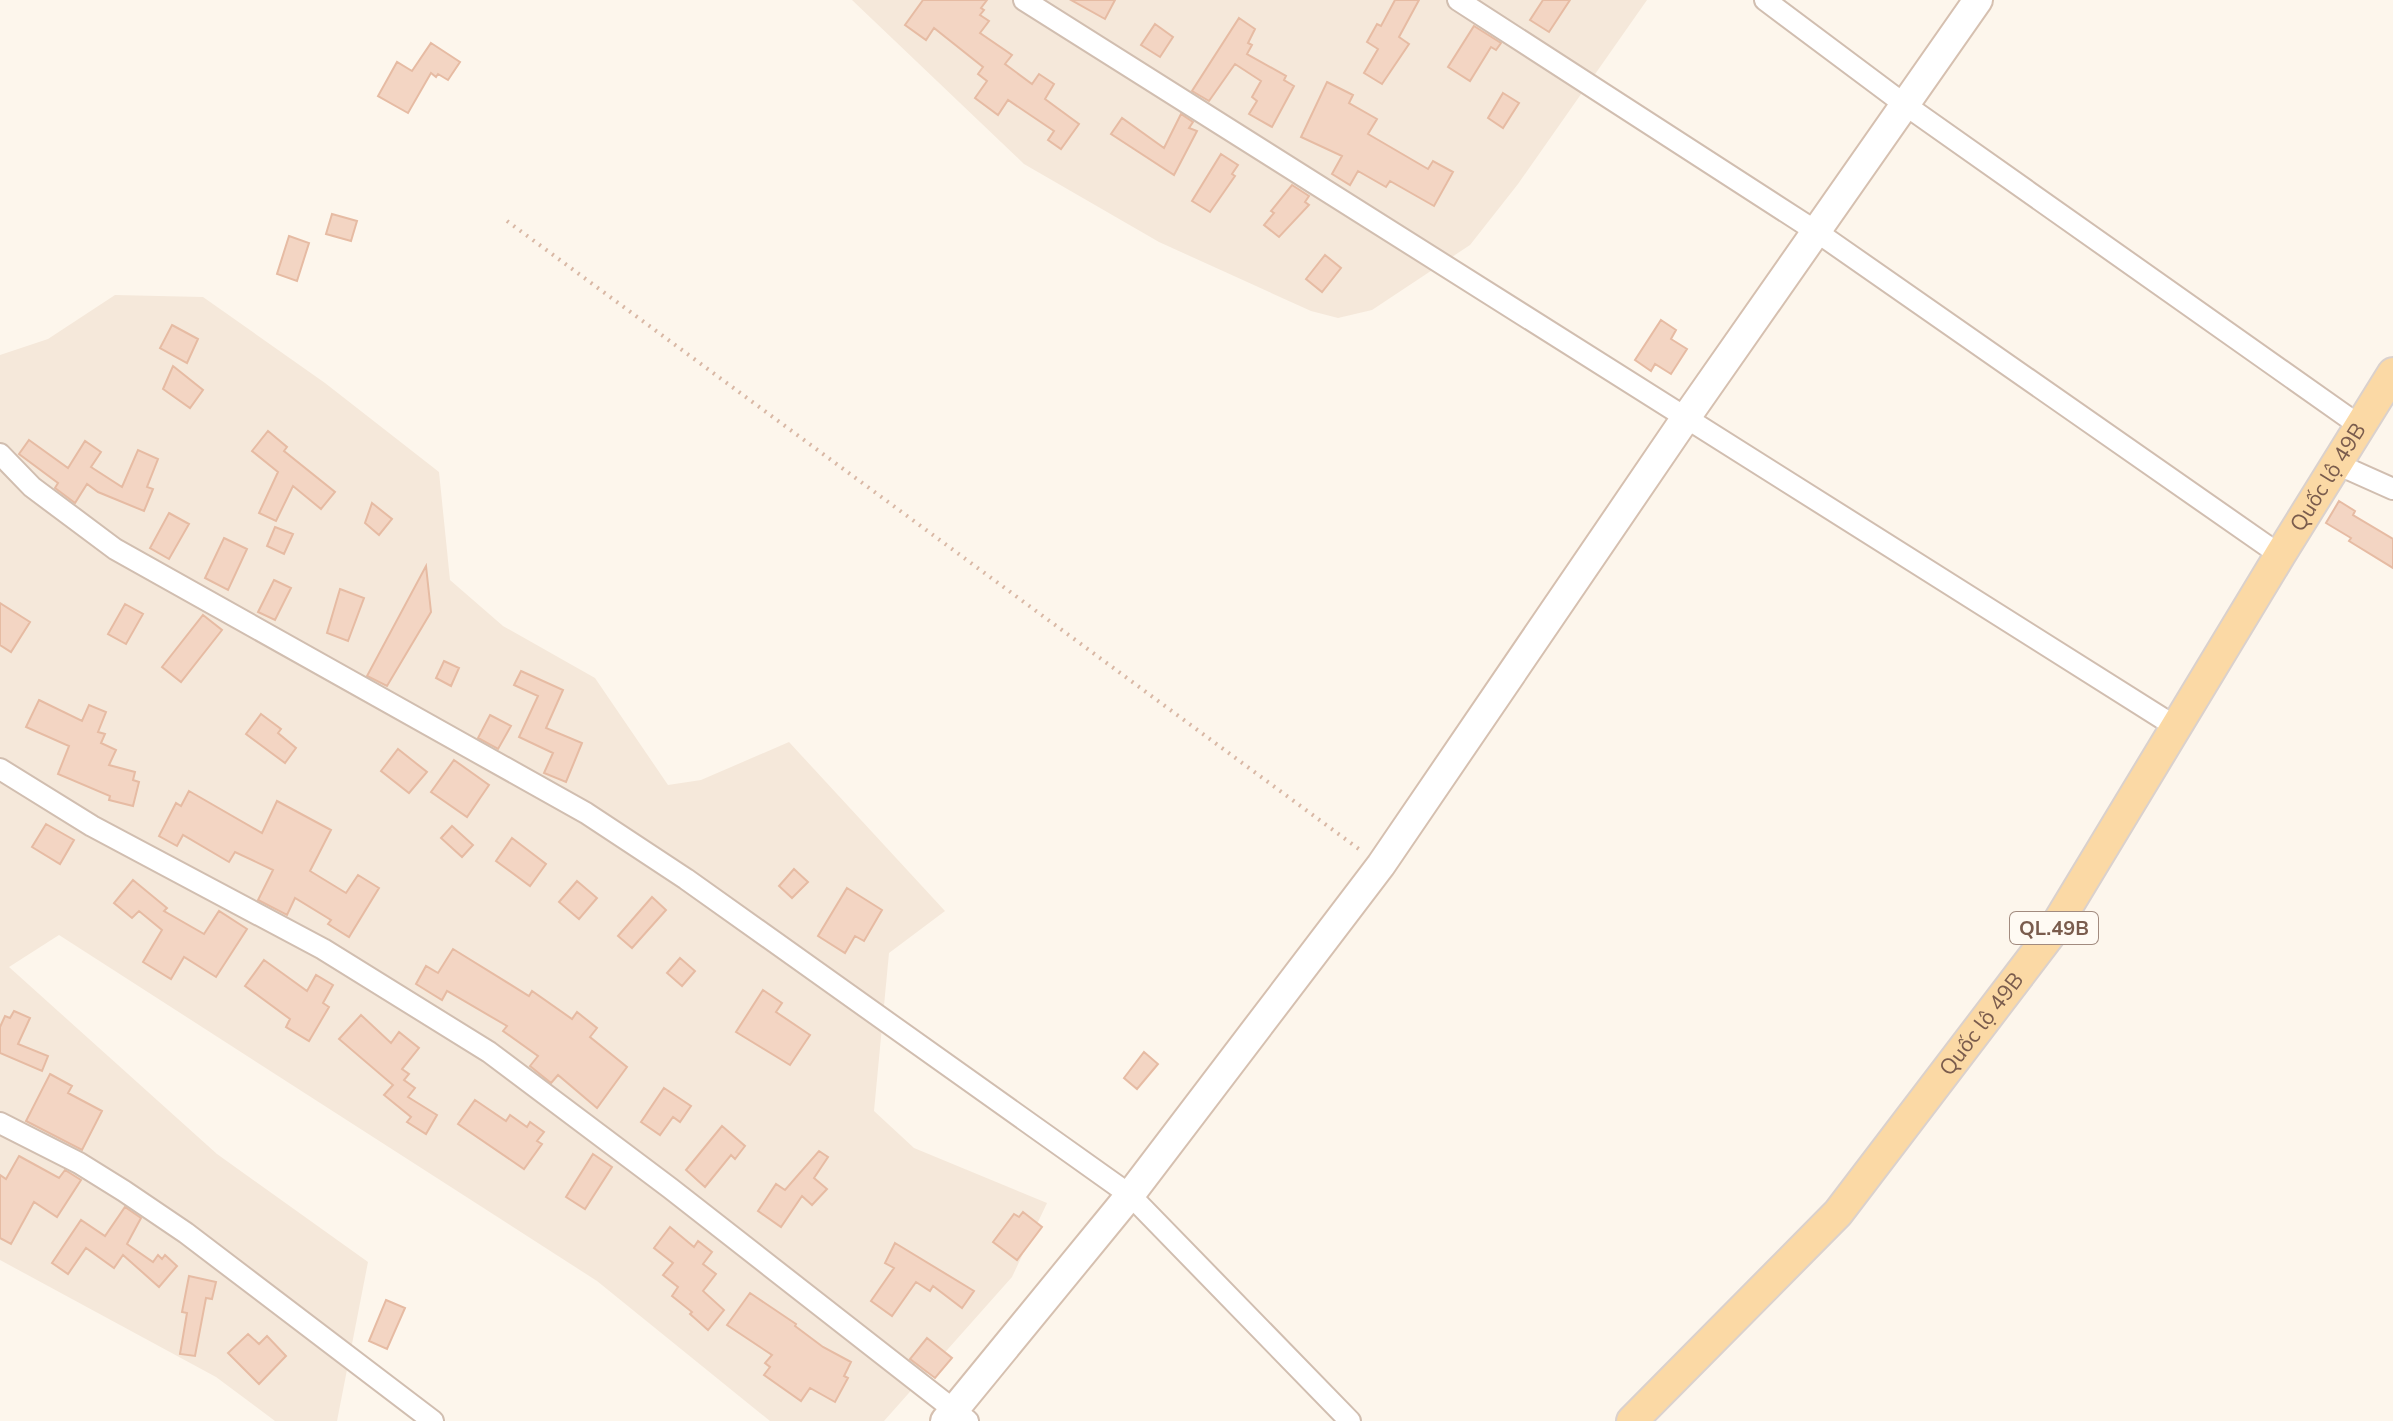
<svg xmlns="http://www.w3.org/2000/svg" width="2393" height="1421" viewBox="0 0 2393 1421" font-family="'Nunito Sans',sans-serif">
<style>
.residential{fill:#f5e8da}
.building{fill:#f3d5c3;stroke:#e6bba3;stroke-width:2}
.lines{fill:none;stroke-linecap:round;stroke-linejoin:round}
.street-casing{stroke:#d1beb0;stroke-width:24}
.secondary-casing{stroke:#d6c0b0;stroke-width:32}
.primary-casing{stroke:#dad1cd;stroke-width:34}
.path{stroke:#d9b8a5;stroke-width:4;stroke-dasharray:2 6;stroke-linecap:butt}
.street{stroke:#fff;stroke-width:20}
.secondary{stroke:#fff;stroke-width:28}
.primary{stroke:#fbd9a5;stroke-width:30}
.labels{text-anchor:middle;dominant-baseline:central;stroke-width:6;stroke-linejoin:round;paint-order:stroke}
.shield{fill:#fffaf3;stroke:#a28b7f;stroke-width:2}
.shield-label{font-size:20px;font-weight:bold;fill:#7a5c4d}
.street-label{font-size:22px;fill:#7a5c4d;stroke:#fffaf3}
</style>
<rect width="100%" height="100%" fill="#fdf6ec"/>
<!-- residential -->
<path class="residential" d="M852 0H1647L1518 184 1470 245 1372 310 1338 318 1311 311 1159 242 1024 164Z
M115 295 203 297 325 383 439 472 450 580 503 626 595 678 668 785 701 780 789 742 945 911 889 953 874 1111 914 1148 1047 1203 1012 1277 884 1421H770L597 1281 59 935 9 967 217 1154 368 1262 337 1421H275L216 1377 0 1260V355L48 339Z"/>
<!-- building -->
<path class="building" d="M923 0H987L981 8 984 10 980 15 989 21 980 33 1012 55 1005 64 1032 84 1039 74 1054 84 1045 99 1079 124 1061 149 1048 140 1054 131 1008 100 998 115 975 98 987 81 978 74 983 67 934 28 926 40 905 25Z
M1071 0H1115L1105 19Z
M1395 0H1419L1399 37 1409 44 1382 84 1364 73 1378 49 1367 42 1377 24 1381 26Z
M1543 0H1570L1549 32 1530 20Z
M1239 18 1255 29 1248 43 1252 45 1247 54 1286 76 1284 80 1294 86 1272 127 1249 114 1257 101 1252 97 1261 81 1235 64 1209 101 1192 91Z
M1155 24 1173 37 1160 57 1141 45Z
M1474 26 1501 43 1496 50 1491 47 1470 81 1448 67Z
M431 43 460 62 448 80 438 74 436 77 431 73 408 113 378 96 397 62 412 71Z
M1327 82 1353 95 1349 103 1377 119 1368 134 1428 169 1433 161 1453 172 1434 206 1390 181 1386 187 1358 171 1350 185 1332 174 1342 156 1301 137Z
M1503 93 1519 103 1503 128 1488 118Z
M1181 114 1193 122 1189 128 1197 131 1174 175 1111 134 1122 118 1164 148Z
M1221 154 1238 165 1232 174 1235 176 1210 212 1192 201Z
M1292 185 1309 196 1305 202 1309 205 1279 237 1264 225 1274 213 1271 211Z
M332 214 357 221 351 241 326 234Z
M289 236 309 243 297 281 277 274Z
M1325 255 1341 268 1322 292 1306 279Z
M1661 320 1676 330 1671 339 1687 349 1671 374 1655 364 1651 371 1635 360Z
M172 325 198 339 187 363 160 348Z
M173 366 203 390 190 408 163 389Z
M268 431 287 447 284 451 335 492 321 509 293 486 276 521 259 513 278 472 252 451Z
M29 440 68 468 85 441 101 452 91 467 122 487 138 450 158 459 147 487 153 489 144 511 98 492 87 484 75 503 55 488 58 483 19 454Z
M2339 501 2355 511 2353 515 2393 539V568L2349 541 2351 538 2326 523Z
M372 503 392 519 379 535 365 523Z
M169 513 189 524 169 559 150 548Z
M275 527 293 534 284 554 267 546Z
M224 538 247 549 228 590 205 578Z
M426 566 431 612 387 686 367 676Z
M274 580 291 588 275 620 258 612Z
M340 589 364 598 348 641 327 633Z
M0 603 30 622 11 652 0 645Z
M125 604 143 614 126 644 108 634Z
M203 615 222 630 181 682 162 667Z
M444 661 459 668 451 686 436 678Z
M521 671 563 690 546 728 582 743 566 782 544 773 553 753 519 737 538 696 514 685Z
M39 700 82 721 89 705 106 712 98 732 105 734 101 743 116 750 109 765 135 772 133 780 139 782 133 806 109 800 110 796 58 774 69 746 26 727Z
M261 714 281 729 278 733 296 748 285 763 246 734Z
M490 715 511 726 498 749 478 738Z
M398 749 427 772 409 793 381 771Z
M454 760 489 785 467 817 431 792Z
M189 791 262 833 277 801 331 830 310 871 346 893 358 875 379 888 349 937 328 924 331 920 295 898 287 915 258 900 273 870 235 852 229 862 183 835 177 846 159 836 176 803 181 806Z
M46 824 74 840 60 864 32 847Z
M452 826 473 845 462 857 441 838Z
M512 838 546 864 530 886 496 861Z
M794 869 808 882 792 898 779 886Z
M133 880 167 908 164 911 204 934 219 911 247 929 216 977 184 957 171 979 143 962 162 930 139 911 132 918 114 903Z
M577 881 597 898 579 919 559 902Z
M847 888 882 910 864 941 855 936 845 953 818 936Z
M652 897 666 910 632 948 618 936Z
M453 949 529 996 532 991 572 1019 577 1012 597 1028 590 1037 627 1067 597 1108 558 1075 551 1083 530 1066 538 1056 503 1031 507 1026 447 991 442 1000 416 984 426 966 438 973Z
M680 958 695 971 682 986 667 973Z
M264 960 307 991 316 975 333 985 323 1003 329 1007 309 1041 286 1027 290 1019 245 986Z
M763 990 782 1003 776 1012 810 1035 790 1065 736 1032Z
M14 1011 30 1018 18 1044 48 1056 42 1071 0 1053V1027L5 1016 10 1018Z
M361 1015 391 1043 399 1032 419 1048 402 1069 409 1074 404 1080 415 1088 408 1097 437 1115 426 1134 407 1122 411 1117 384 1095 393 1085 339 1039Z
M1144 1052 1158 1064 1137 1089 1124 1078Z
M50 1074 72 1086 68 1093 102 1111 82 1150 26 1121Z
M664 1088 691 1106 680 1122 673 1117 660 1135 641 1122Z
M475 1100 506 1121 510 1115 527 1127 530 1122 544 1132 537 1141 542 1144 524 1169 458 1124Z
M722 1126 745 1146 735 1159 731 1155 705 1187 686 1170Z
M819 1151 828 1157 814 1178 827 1189 812 1205 802 1196 781 1227 758 1211 776 1184 785 1190Z
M593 1154 612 1167 585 1209 566 1197Z
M19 1156 59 1178 65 1170 81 1180 57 1217 34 1202 11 1244 0 1238V1175L6 1179Z
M125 1207 141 1218 127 1244 153 1262 158 1255 162 1259 165 1255 177 1266 159 1287 123 1255 114 1268 86 1248 68 1274 52 1263 81 1220 105 1236Z
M1023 1212 1042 1227 1017 1260 993 1242 1014 1214 1019 1217Z
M670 1227 694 1247 698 1241 712 1252 703 1264 716 1274 703 1291 724 1310 708 1330 690 1314 692 1312 672 1296 678 1287 663 1275 673 1263 654 1248Z
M895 1243 974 1291 962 1308 933 1286 930 1291 916 1282 892 1316 871 1301 894 1268 885 1263Z
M189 1276 216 1282 212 1299 206 1298 195 1356 180 1354 187 1313 182 1312Z
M750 1293 796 1324 795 1326 823 1347 851 1362 844 1376 848 1378 835 1402 810 1388 801 1401 764 1375 770 1367 765 1363 772 1355 727 1325Z
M386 1300 405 1308 387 1349 369 1341Z
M248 1334 259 1344 267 1336 286 1356 259 1384 228 1353Z
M927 1338 952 1358 935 1378 910 1359Z"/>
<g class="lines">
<!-- street casing -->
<g class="street-casing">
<path id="street" d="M1024 0 2176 727
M1458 0 1817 232 2280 555
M1765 0 1904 104 2360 426
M0 454 32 487 115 549 586 813 686 879 1130 1195 1350 1421
M2337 464 2393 489
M0 769 92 826 323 949 489 1052 670 1188 968 1421
M0 1123 79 1163 124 1191 186 1233 433 1421"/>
</g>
<!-- secondary casing -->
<g class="secondary-casing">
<path id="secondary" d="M945 1421 1130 1195 1381 865 1685 419 1978 0"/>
</g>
<!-- primary casing -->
<g class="primary-casing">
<g id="primary">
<path id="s1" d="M1632 1421 1838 1213 2052 932 2280 555 2393 373"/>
</g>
</g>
<!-- path -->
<path class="path" d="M507 221 1363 852"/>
<!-- street -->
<use href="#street" class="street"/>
<!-- secondary -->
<use href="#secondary" class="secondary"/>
<!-- primary -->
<use href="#primary" class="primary"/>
</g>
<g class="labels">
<!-- shield labels -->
<rect class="shield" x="2010" y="912" width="88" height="32" rx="6"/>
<g class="shield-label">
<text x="2054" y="928">QL.49B</text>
</g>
<!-- street labels -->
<g class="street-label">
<text stroke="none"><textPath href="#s1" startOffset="1178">Quốc lộ 49B</textPath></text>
<text stroke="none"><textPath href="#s1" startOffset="530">Quốc lộ 49B</textPath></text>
</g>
</g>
</svg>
